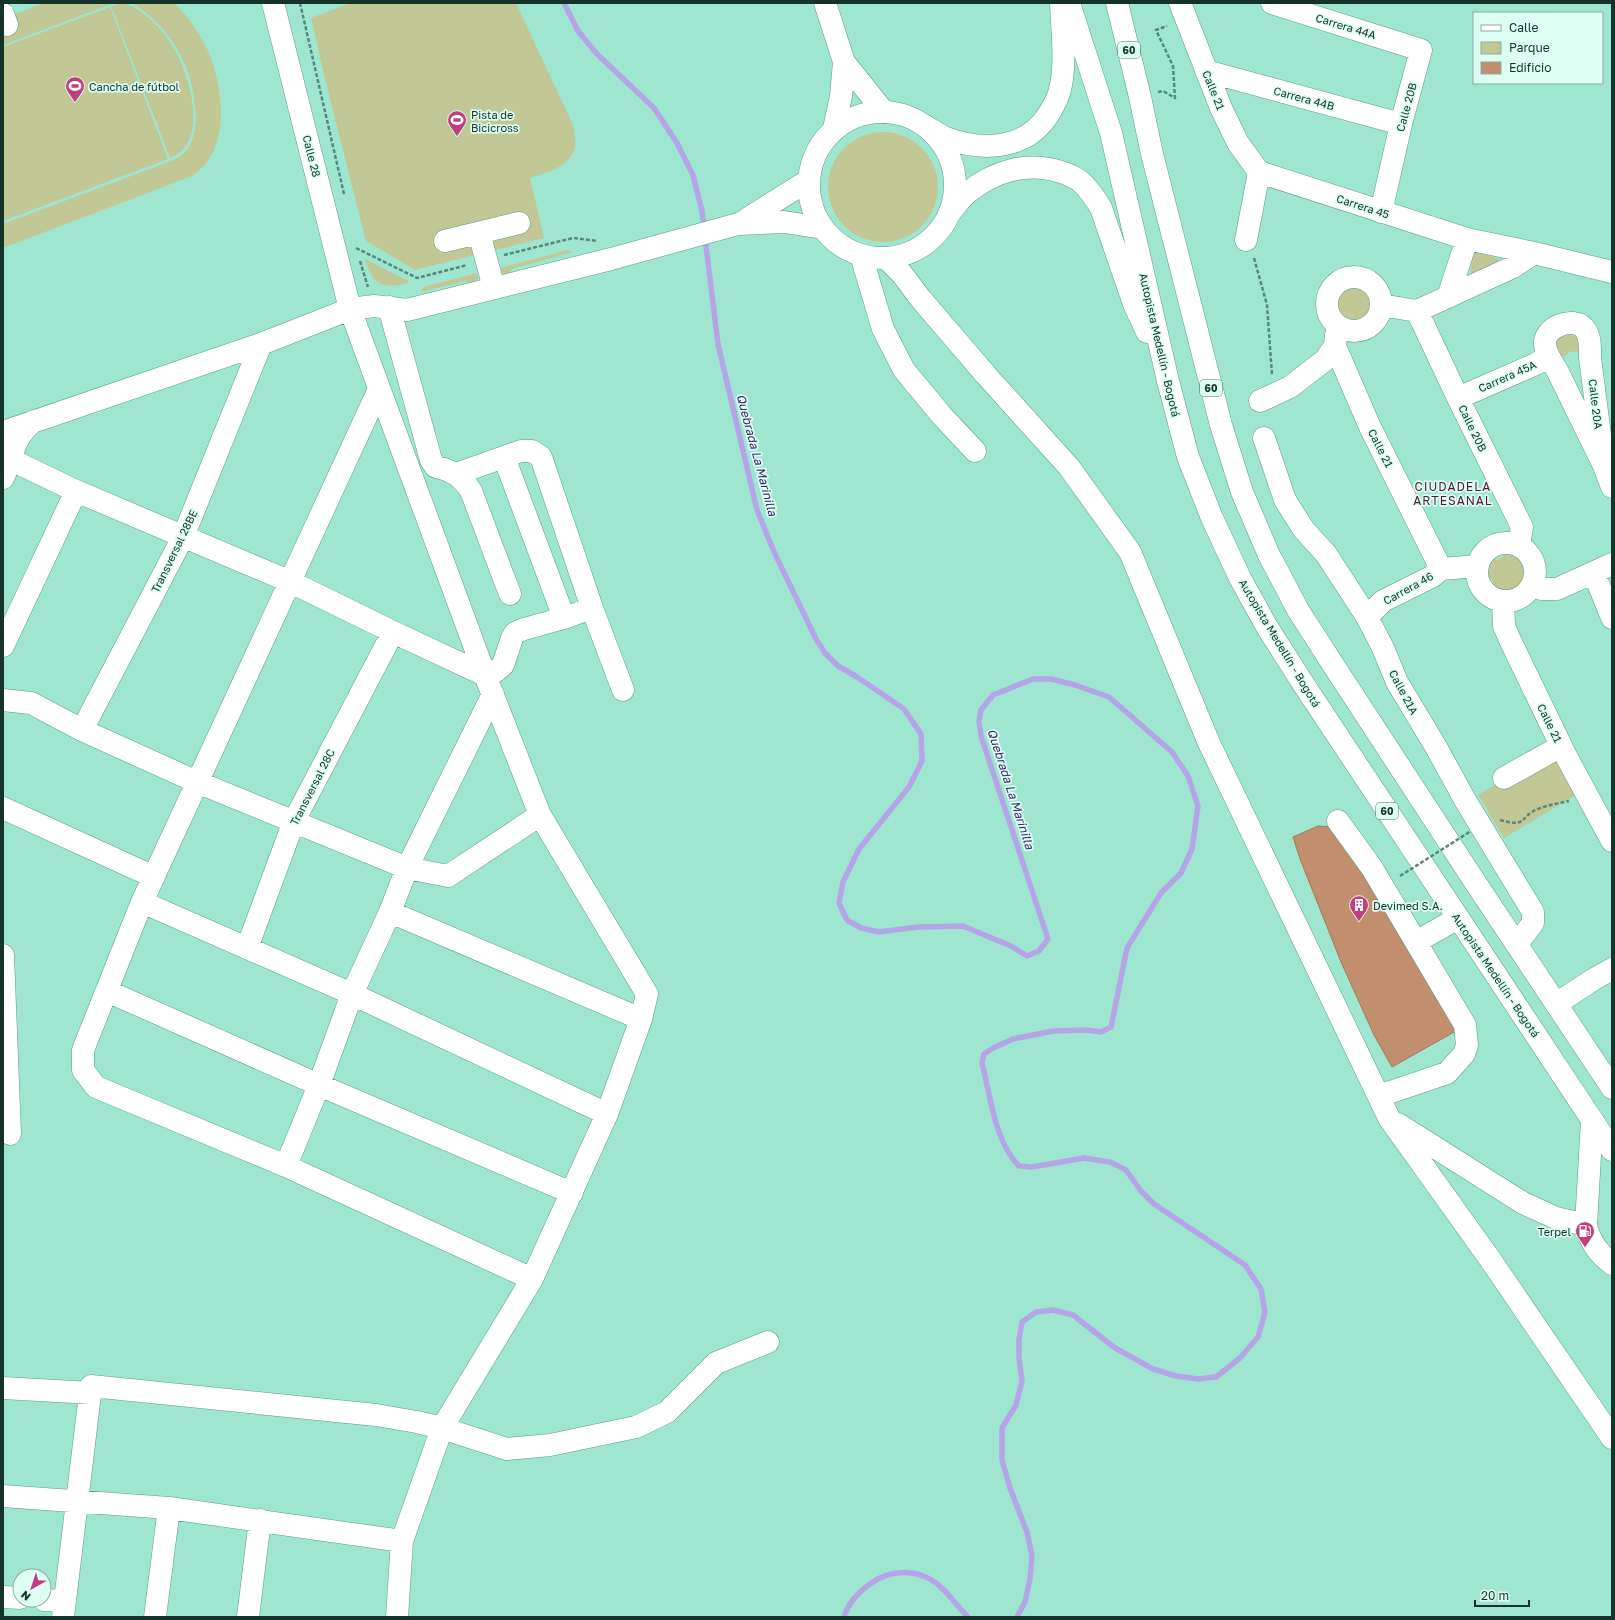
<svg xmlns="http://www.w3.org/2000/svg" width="1615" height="1620" viewBox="0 0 1615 1620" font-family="'Golos Text',sans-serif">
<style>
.green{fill:#c1c895}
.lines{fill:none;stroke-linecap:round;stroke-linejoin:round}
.stream{stroke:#b4a5e7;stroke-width:5.5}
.building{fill:#c18f6e;stroke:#a97858}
.minor-casing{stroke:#599e8b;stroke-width:23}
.major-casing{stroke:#599e8b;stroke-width:23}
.highway-casing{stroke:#599e8b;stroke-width:23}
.path{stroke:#57887b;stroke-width:2.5;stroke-dasharray:4 2;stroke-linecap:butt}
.minor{stroke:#fff;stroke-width:22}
.major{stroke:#fff;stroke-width:22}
.highway{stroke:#fff;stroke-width:22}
.path-bridge{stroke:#57887b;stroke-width:2.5;stroke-dasharray:4 2;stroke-linecap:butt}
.labels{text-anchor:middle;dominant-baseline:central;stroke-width:3.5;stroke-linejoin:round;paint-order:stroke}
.shield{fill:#dcfef3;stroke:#516f67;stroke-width:1}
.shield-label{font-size:10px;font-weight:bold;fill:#15322b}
.street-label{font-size:11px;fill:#15322b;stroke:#dcfef3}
.poi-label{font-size:11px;fill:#15322b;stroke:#dcfef3;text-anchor:start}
.water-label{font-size:12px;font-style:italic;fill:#3e2470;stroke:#dcfef3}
.neighbourhood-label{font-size:12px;letter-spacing:1px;fill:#581838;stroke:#dcfef3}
</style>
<rect width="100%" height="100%" fill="#9fe6d1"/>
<!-- green -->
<path class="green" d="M44 3H114L3 45V19Z
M123 3C148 10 170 38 180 60 192 87 207 144 170 158L111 6Z
M132 3H174C188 16 201 35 209 53 224 91 231 151 192 176L3 248V224L171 161C177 158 184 154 188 148 196 135 197 121 195 107 192 64 169 26 132 3Z
M350 3H516L574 127C574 133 576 141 575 147 571 167 546 173 530 178L544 238 415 270 366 241 325 79 311 18Z
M110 7 168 159 3 221V47Z
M828 187a55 55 0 1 1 110 0a55 55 0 1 1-110 0Z
M568 250 573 252 512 269 509 274 503 276 498 273 497 269Z
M1476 252 1497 258 1498 262 1470 277 1472 257Z
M365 259 410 282C383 290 374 287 365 259Z
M477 273 478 278 476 282 469 283 465 281 421 292 423 287Z
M1336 305a17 17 0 1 1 34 0a17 17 0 1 1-34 0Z
M1576 333 1581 350 1574 353 1571 351 1568 352 1567 355 1561 357 1552 344 1558 338Z
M1504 553 1513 554 1524 561 1522 564 1525 571 1528 573C1528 581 1524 587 1518 592L1515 590 1499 593 1491 588C1495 582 1492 578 1486 576 1486 569 1488 564 1493 559L1497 560 1503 557Z
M1551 752 1576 795 1504 838 1478 795Z"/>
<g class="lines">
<!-- stream -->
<path class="stream" d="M564 3 578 31 597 54 654 108 677 143 693 175 702 211 704 228
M705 238 718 344 757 510 775 554 816 639 825 653 838 666 857 677 904 709 921 734 922 761 909 787 859 849 843 882 839 903 847 920 861 928 879 932 918 927 963 926 1011 946 1027 956 1039 951 1048 939 981 736 979 721 981 710 993 695 1033 679H1051L1075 685 1109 697 1172 752 1188 776 1198 806 1192 849 1181 873 1161 893 1127 948 1111 1027 1101 1032 1087 1030 1053 1031 1013 1039 993 1048 984 1054 982 1063C990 1094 995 1143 1019 1166L1032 1167 1084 1158 1110 1162 1126 1170 1141 1191 1154 1204 1245 1265 1261 1289 1265 1312 1258 1337 1240 1358 1216 1377 1198 1379 1176 1376 1153 1369 1115 1348 1073 1315 1053 1310 1036 1312 1022 1322 1019 1340V1358L1022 1381 1016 1405 1002 1428V1460L1010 1488 1027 1532 1032 1556 1030 1579 1025 1602 1017 1617
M844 1617C848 1603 859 1592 870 1584 893 1567 923 1569 943 1589 952 1598 959 1608 968 1617"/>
</g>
<!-- building -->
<path class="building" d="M1318 826 1335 827 1456 1031 1392 1067 1374 1035 1341 962 1300 859 1293 837Z"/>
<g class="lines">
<!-- minor casing -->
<g class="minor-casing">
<path id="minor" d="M1180 3 1221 108 1238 143 1259 172
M1272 3 1421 50 1401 124 1381 212
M3 14 7 25
M1206 71 1401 124
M1259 172 1467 239 1534 253 1612 272
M479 233 494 288
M1246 240 1259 172
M445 241 519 223
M861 255 883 329 904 370 943 417 975 451
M886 258 902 274 920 298 986 375 1069 467 1130 552 1209 743 1389 1118 1492 1262 1612 1438
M1327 304a27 27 0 1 1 54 0a27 27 0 1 1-54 0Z
M1448 297 1467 239
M1381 305 1417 311 1513 267 1534 253
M389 307 431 460 436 467C452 470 462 477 471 491L510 594
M1417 311 1458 398 1522 527 1519 546
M1335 346 1370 427 1441 569
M379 389 142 902 83 1050V1070L96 1087 286 1166 532 1279
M1458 398 1536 364 1548 356
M1260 401 1290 387 1325 360 1335 346 1336 335
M3 432 261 344 350 309 485 675 540 815 647 994 641 1019 607 1114 532 1279 442 1428 507 1449 550 1445 636 1427 667 1412 716 1363 768 1342
M1264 438 1285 500 1304 530 1326 554 1367 617 1383 648 1397 682 1436 747 1465 800 1533 912V923L1517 944
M3 456 76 491 291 582 393 632 485 675 496 671 503 665 512 638 515 633 524 629 564 618 592 608
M504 457 564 618
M1604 466 1590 358C1590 348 1591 336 1584 328 1573 316 1543 327 1545 345 1546 354 1552 362 1557 370L1604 466 1612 487
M456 474 521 451H532L541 457 592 608 623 690
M3 478C15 454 11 439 34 421
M1477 572a29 29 0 1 1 58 0a29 29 0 1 1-58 0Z
M1594 573 1612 618
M1533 584 1541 589H1557L1612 564
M1503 601 1504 626 1510 640 1566 756 1612 841
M1367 617 1383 601 1433 576 1441 569 1478 566
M3 646 76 491
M3 700 31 703 82 730 197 782 407 868 448 876 540 815
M82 730 183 537 261 344
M1504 778 1561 746
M3 808 154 877
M1338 821 1372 868 1465 1025 1467 1045 1464 1054 1447 1073 1379 1096
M142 902 352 994 607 1114
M390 912 641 1019
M1416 942 1458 918
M247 948 294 821 393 632
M3 955 10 1134
M107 991 319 1085 572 1193
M1556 1004 1594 979 1612 969
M1592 1120 1586 1225C1590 1242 1598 1253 1612 1264
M1398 1124 1523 1203 1556 1218 1586 1225
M286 1166 319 1085 352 994 390 912 407 868 493 694
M3 1388 91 1393
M3 1496 169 1508 402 1541
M3 1597 20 1598
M44 1600 65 1601
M63 1617 91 1386 376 1415 417 1422 442 1428 402 1541 397 1617
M155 1617 169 1508
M248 1617 260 1520"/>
</g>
<!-- major casing -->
<g class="major-casing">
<path id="major" d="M273 3 350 309 374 306 407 310 611 259 738 224 784 222 823 228
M809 185a73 73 0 1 1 146 0a73 73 0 1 1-146 0Z
M739 224 809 180"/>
</g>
<!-- highway casing -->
<g class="highway-casing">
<path id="highway" d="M825 3 844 62 884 112
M1069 3 1111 133 1168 381 1188 457 1212 518 1240 578 1267 627 1304 685 1612 1150
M1117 3 1140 97 1152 154 1221 425 1242 492 1269 555 1298 610 1330 660 1475 882 1612 1088
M925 126C932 130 939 135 946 138 981 151 1023 150 1046 118 1053 108 1059 97 1061 85 1066 60 1062 29 1061 3
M834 129 841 96 844 62
M949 214C955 207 960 199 967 193 994 171 1027 161 1061 172 1067 174 1075 177 1080 181 1089 189 1095 198 1101 208L1134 304 1147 332"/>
</g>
<!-- path -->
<path class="path" d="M300 3 344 194
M1158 92 1163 91 1175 98 1173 66 1156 30 1167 26
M356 248 417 278 467 265
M504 255 573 238 597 241
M1254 258 1267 305 1272 375
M360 261 368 287
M1500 820C1529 828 1518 817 1538 809 1548 805 1559 803 1569 801"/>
<!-- minor -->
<use href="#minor" class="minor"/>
<!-- major -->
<use href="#major" class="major"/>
<!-- highway -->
<use href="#highway" class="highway"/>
<!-- path-bridge -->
<path class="path-bridge" d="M1400 876 1471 831"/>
</g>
<!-- icons -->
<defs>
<g id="stadium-pin" transform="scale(1)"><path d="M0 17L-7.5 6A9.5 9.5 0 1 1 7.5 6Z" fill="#c33e7f" stroke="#dcfef3"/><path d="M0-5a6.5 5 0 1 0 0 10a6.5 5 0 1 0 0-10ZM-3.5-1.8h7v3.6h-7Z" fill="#fff"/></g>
<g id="building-pin" transform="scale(1)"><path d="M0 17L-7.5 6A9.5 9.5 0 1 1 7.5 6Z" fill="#c33e7f" stroke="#dcfef3"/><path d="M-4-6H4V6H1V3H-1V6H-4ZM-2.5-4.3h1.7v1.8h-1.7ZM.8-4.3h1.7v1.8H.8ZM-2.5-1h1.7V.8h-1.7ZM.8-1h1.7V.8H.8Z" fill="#fff"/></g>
<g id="fuel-pin" transform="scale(1)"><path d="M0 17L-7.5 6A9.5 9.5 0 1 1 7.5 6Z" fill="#c33e7f" stroke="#dcfef3"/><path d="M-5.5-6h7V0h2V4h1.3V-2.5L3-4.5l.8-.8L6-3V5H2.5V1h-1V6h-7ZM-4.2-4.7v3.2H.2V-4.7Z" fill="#fff"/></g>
</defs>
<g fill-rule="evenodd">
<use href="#stadium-pin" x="75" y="86"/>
<use href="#stadium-pin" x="457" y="120"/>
<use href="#building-pin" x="1359" y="905"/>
<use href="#fuel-pin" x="1585" y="1231"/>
</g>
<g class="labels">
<!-- shield labels -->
<g class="shield">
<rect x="1118" y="42" width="22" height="16" rx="3"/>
<rect x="1200" y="380" width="22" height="16" rx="3"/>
<rect x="1376" y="803" width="22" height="16" rx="3"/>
</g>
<g class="shield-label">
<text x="1129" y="50">60</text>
<text x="1211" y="388">60</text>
<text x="1387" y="811">60</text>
</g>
<!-- street labels -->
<g class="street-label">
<text transform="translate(1346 26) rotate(17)">Carrera 44A</text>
<text transform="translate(1214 90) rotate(68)">Calle 21</text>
<text transform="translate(1304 98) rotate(15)">Carrera 44B</text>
<text transform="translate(1406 107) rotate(-75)">Calle 20B</text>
<text transform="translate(312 156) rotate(76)">Calle 28</text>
<text transform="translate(1363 206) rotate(18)">Carrera 45</text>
<text transform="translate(1160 345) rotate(77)">Autopista Medellín - Bogotá</text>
<text transform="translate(1507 376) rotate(-24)">Carrera 45A</text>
<text transform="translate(1596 404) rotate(83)">Calle 20A</text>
<text transform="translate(1473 428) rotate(64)">Calle 20B</text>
<text transform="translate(1381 448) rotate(63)">Calle 21</text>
<text transform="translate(174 551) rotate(-64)">Transversal 28BE</text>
<text transform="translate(1408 588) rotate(-29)">Carrera 46</text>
<text transform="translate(1280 643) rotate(59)">Autopista Medellín - Bogotá</text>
<text transform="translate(1404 692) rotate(62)">Calle 21A</text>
<text transform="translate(1550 723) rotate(64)">Calle 21</text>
<text transform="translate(312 787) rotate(-63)">Transversal 28C</text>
<text transform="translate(1496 975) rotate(56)">Autopista Medellín - Bogotá</text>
</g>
<!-- poi labels -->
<g class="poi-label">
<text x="89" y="86">Cancha de fútbol</text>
<text x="471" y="114">Pista de<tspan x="471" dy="13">Bicicross</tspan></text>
<text x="1373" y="905">Devimed S.A.</text>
<text x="1571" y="1231" text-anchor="end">Terpel</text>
</g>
<!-- water labels -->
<g class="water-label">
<text transform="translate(757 455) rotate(75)">Quebrada La Marinilla</text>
<text transform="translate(1011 789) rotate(72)">Quebrada La Marinilla</text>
</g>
<!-- neighbourhood labels -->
<g class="neighbourhood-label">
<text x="1453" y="486">CIUDADELA<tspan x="1453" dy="14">ARTESANAL</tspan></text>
</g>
</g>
<!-- border -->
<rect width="1615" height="1620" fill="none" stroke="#15322b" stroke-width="8"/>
<!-- legend -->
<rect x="1473" y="12" width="130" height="72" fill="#dcfef3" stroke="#8caca3"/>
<rect x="1481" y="25" width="20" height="6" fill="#ffffff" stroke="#8caca3"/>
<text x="1509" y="32" font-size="12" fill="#15322b">Calle</text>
<rect x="1481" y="42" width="20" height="12" fill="#c1c895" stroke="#8caca3"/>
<text x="1509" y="52" font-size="12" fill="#15322b">Parque</text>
<rect x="1481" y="62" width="20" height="12" fill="#c18f6e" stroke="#8caca3"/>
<text x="1509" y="72" font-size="12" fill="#15322b">Edificio</text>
<!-- north arrow -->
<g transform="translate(32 1588) rotate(219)"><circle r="19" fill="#dcfef3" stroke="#8caca3"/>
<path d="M0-3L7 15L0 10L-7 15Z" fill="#c33e7f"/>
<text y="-6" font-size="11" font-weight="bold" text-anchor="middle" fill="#15322b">N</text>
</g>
<!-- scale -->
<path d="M1475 1600v6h54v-6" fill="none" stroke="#15322b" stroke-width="2"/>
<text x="1481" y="1600" font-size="12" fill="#15322b" stroke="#dcfef3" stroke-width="3" paint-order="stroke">20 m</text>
</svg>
